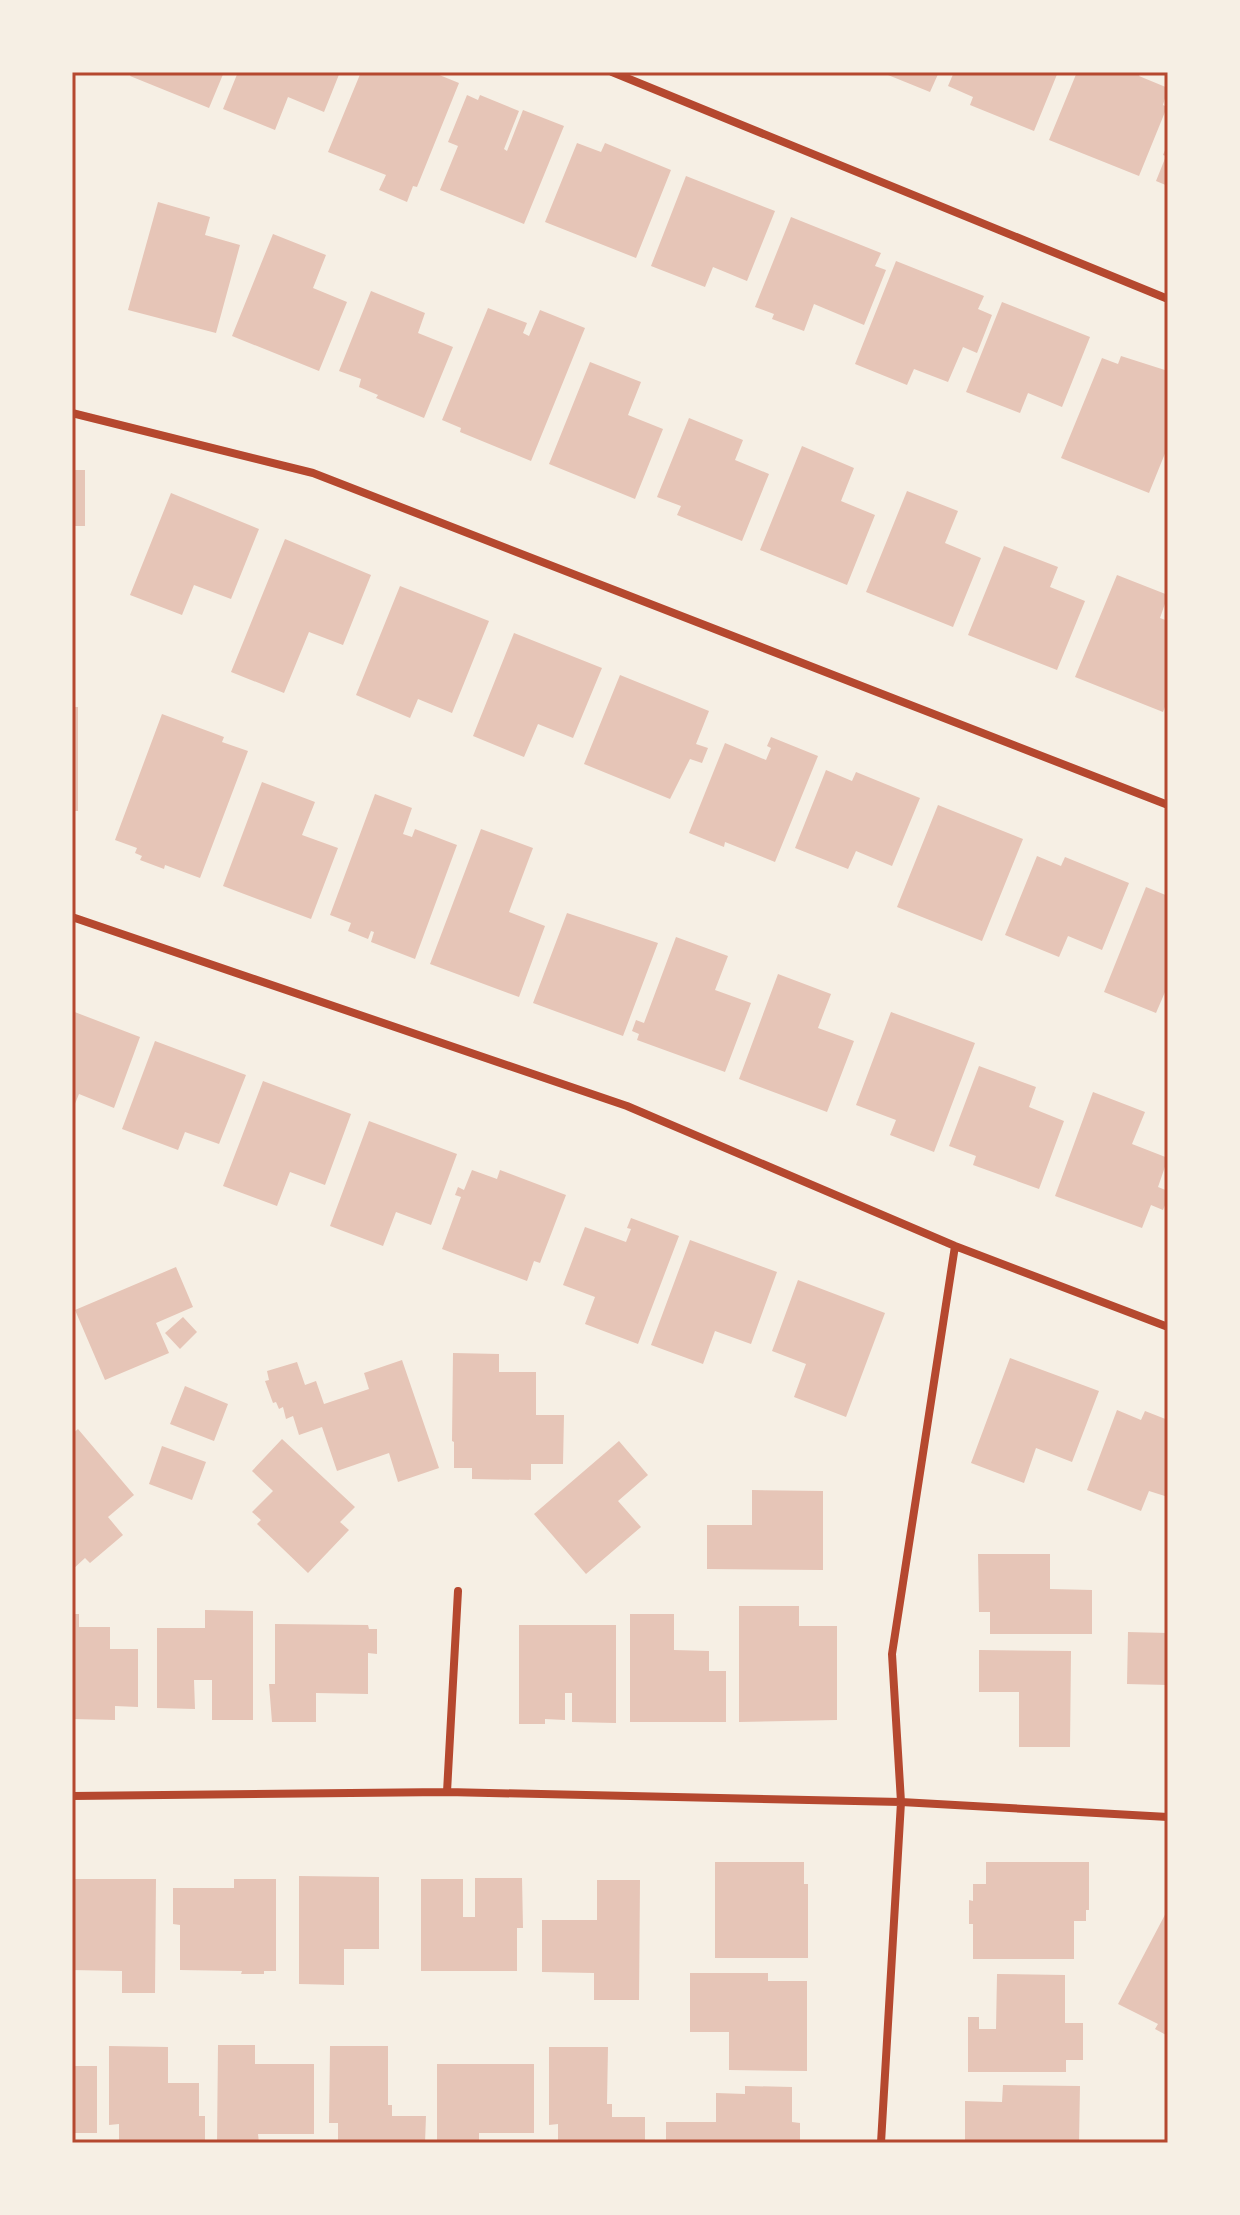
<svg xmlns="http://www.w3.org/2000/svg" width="1240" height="2215" viewBox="0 0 1240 2215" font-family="Helvetica,sans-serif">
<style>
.building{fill:#e6c5b7}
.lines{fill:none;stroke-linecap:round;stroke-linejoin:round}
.minor{stroke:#b5482f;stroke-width:8}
.neatline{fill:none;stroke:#b5482f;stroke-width:3}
</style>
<rect width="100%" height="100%" fill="#f6efe4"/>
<!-- building -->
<path class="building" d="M132 72H224L209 108 130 76Z
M238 72H340L324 112 288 97 275 130 223 109Z
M361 72H432L459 83 417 187 413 186 407 202 379 190 386 175 328 152Z
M889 72H939L930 92 888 75Z
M954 72H1058L1034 131 970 105 973 97 948 86Z
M1077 72H1141L1139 76 1168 88 1163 105 1167 107 1139 176 1049 140Z
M467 95 478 100 480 95 519 111 504 149 507 151 523 110 564 126 524 224 440 190 458 146 448 142Z
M577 143 601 152 605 143 671 170 636 258 545 222Z
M1168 143V186L1156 181 1166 156 1163 155Z
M686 176 775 211 747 281 713 267 705 287 651 266Z
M158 202 210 217 205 235 240 245 216 333 128 310Z
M791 217 881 253 875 266 886 270 864 325 814 304 804 331 772 319 774 314 755 307Z
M273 234 326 255 313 288 347 302 319 371 232 336Z
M896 261 984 296 978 309 992 315 977 353 963 347 948 382 914 369 907 385 855 364Z
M371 291 425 313 418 333 453 347 424 418 376 398 378 395 359 387 361 379 339 371Z
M1002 302 1090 337 1062 407 1028 393 1020 413 966 392Z
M488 308 527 323 523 333 529 336 540 310 585 328 531 461 460 432 461 428 442 420Z
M1121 356 1168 371V446L1149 493 1061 458 1102 358 1118 364Z
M590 362 641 382 628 415 663 429 635 499 549 464Z
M689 418 743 440 735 460 769 474 742 541 677 515 681 506 657 497Z
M802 446 854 468 841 501 875 515 847 585 760 550Z
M72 470H85V526H72Z
M907 491 958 511 945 543 981 558 953 627 866 592Z
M171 493 259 529 231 599 194 585 182 615 130 595Z
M285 539 371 575 343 645 309 632 284 693 231 672Z
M1004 546 1058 567 1050 587 1085 601 1057 670 968 635Z
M1117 575 1168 595 1160 618 1168 621 1166 632 1168 633V699L1163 712 1075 677Z
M400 586 489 621 452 713 418 699 410 718 356 695Z
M514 633 602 668 573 738 538 724 524 757 473 736Z
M620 675 709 711 696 744 708 748 702 763 690 759 670 799 584 764Z
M72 707H78V811H72Z
M162 714 224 737 222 742 248 751 200 878 165 865 164 869 140 860 142 856 135 853 137 848 115 840Z
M771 737 818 756 775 862 725 842 724 847 689 833 725 743 766 760 771 748 767 746Z
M826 770 852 781 856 772 920 798 892 866 856 851 848 869 795 848Z
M262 782 315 802 302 835 338 848 311 919 223 886Z
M375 794 412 808 403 834 412 837 415 829 457 845 415 959 371 942 374 932 371 931 368 939 348 931 351 923 330 915Z
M938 805 1023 839 982 941 897 907Z
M481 829 533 848 509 912 545 926 519 997 430 964Z
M1037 856 1061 866 1065 857 1129 883 1102 950 1068 936 1059 957 1005 935Z
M1146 887 1168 896V985L1156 1013 1104 992Z
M567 913 658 943 623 1036 533 1003Z
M676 937 728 956 715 990 751 1003 725 1072 637 1040 639 1034 632 1031 636 1020 644 1023Z
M778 974 831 994 818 1028 854 1041 827 1112 739 1079Z
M72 1011 140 1037 114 1108 79 1094 72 1111Z
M891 1012 975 1043 934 1152 890 1135 896 1120 856 1105Z
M155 1041 246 1075 219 1144 185 1132 178 1150 122 1129Z
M979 1066 1036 1087 1029 1107 1064 1121 1039 1189 973 1165 976 1156 949 1146Z
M263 1081 351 1114 325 1185 290 1172 277 1206 223 1186Z
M1093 1092 1145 1112 1132 1144 1168 1158 1158 1187 1168 1191V1198L1163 1210 1151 1205 1142 1228 1055 1196Z
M369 1121 457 1154 431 1225 396 1212 383 1246 330 1226Z
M472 1170 497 1179 500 1170 566 1195 540 1263 534 1261 527 1281 442 1249 461 1197 455 1195 458 1187 464 1190Z
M631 1218 679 1236 638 1344 585 1324 595 1297 563 1285 585 1227 626 1242 631 1229 627 1228Z
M690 1240 777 1272 751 1344 715 1331 703 1364 651 1345Z
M176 1267 193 1307 156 1323 169 1353 105 1380 75 1310Z
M798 1280 885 1313 846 1417 794 1397 806 1364 772 1351Z
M183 1317 197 1332 180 1349 165 1333Z
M453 1353 499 1354V1372H536V1415H564L563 1464H531V1480L472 1479V1468H454V1442L452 1441Z
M1010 1358 1099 1391 1072 1462 1036 1448 1024 1483 971 1463Z
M402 1360 439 1468 398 1482 389 1453 337 1471 322 1427 299 1435 293 1416 286 1419 283 1407 279 1409 276 1402 273 1403 265 1381 269 1380 267 1371 297 1362 305 1385 316 1381 324 1404 369 1389 364 1373Z
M185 1386 228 1404 214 1441 170 1424Z
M1117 1410 1141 1420 1145 1411 1168 1420V1497L1149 1491 1141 1511 1087 1490Z
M78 1429 134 1495 108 1517 123 1535 90 1563 85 1558 72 1570V1434Z
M282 1439 355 1507 340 1522 349 1530 308 1573 257 1524 261 1520 252 1512 273 1491 252 1471Z
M619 1441 648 1475 618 1501 641 1527 586 1574 534 1514Z
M162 1446 206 1462 192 1500 149 1484Z
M752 1490 823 1491V1570L707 1569V1525H752Z
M978 1554H1050V1589L1092 1590V1634H990V1612H979Z
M739 1606H799V1626H837V1720L739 1722Z
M205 1610 253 1611V1720H212V1680H194L195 1709 157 1708V1628H205Z
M72 1614H79V1627H110V1649H138V1707L115 1706V1720L72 1719Z
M630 1614H674V1650L709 1651V1671H726V1722H630Z
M275 1624 368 1625 369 1629H377V1654L368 1653V1694L316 1693V1722H272L269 1684H275Z
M519 1625H616V1723L572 1722V1693H565V1720L545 1719V1724H519Z
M1128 1632 1168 1633V1685L1127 1684Z
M979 1650 1071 1651 1070 1747H1019V1692H979Z
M715 1862H804V1884H808V1958H715Z
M986 1862H1089V1910H1086V1921H1074V1959H973V1924H969V1900L973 1901V1884H986Z
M299 1876 379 1877V1949H344V1985L299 1984Z
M475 1878H522L523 1928H517V1971H421V1879H463V1917H475Z
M72 1879H156L155 1993H122V1971L72 1970Z
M234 1879H276V1971H264V1974H241L242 1971 180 1970V1925L173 1924V1888H234Z
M597 1880H640L639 2000H594V1973L542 1972V1920H597Z
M1168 1909V2036L1155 2029 1158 2024 1118 2004Z
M690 1973H768V1981H807V2071L729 2070V2032H690Z
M997 1974 1065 1975V2023H1083V2060H1066V2072H968V2017H979V2029H996Z
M218 2045H255V2064H314V2134H258L259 2143H217Z
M109 2046 168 2047V2083H199V2116H205V2143H119V2124L109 2125Z
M330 2046H388V2105H392V2116H426L425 2143H338V2123H329Z
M549 2047H608L607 2104H612V2117H645V2143H558V2124L549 2125Z
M437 2064H534V2133H479V2143H437Z
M72 2066H97V2133H72Z
M1003 2085 1080 2086 1079 2143H965V2101L1002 2102Z
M745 2086 792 2087V2122L800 2123V2143H666V2122H716V2093L745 2094Z"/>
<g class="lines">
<!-- minor -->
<path class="minor" d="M612 72 1168 299
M72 413 313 473 1168 805
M72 917 627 1106 955 1246 1168 1327
M447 1792 458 1591
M72 1796 447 1792 901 1802 1168 1817
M881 2143 901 1802 892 1654 955 1246"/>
</g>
<!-- border -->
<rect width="1240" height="2215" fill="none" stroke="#f6efe4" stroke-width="148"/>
<rect x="74" y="74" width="1092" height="2067" class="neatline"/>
</svg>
